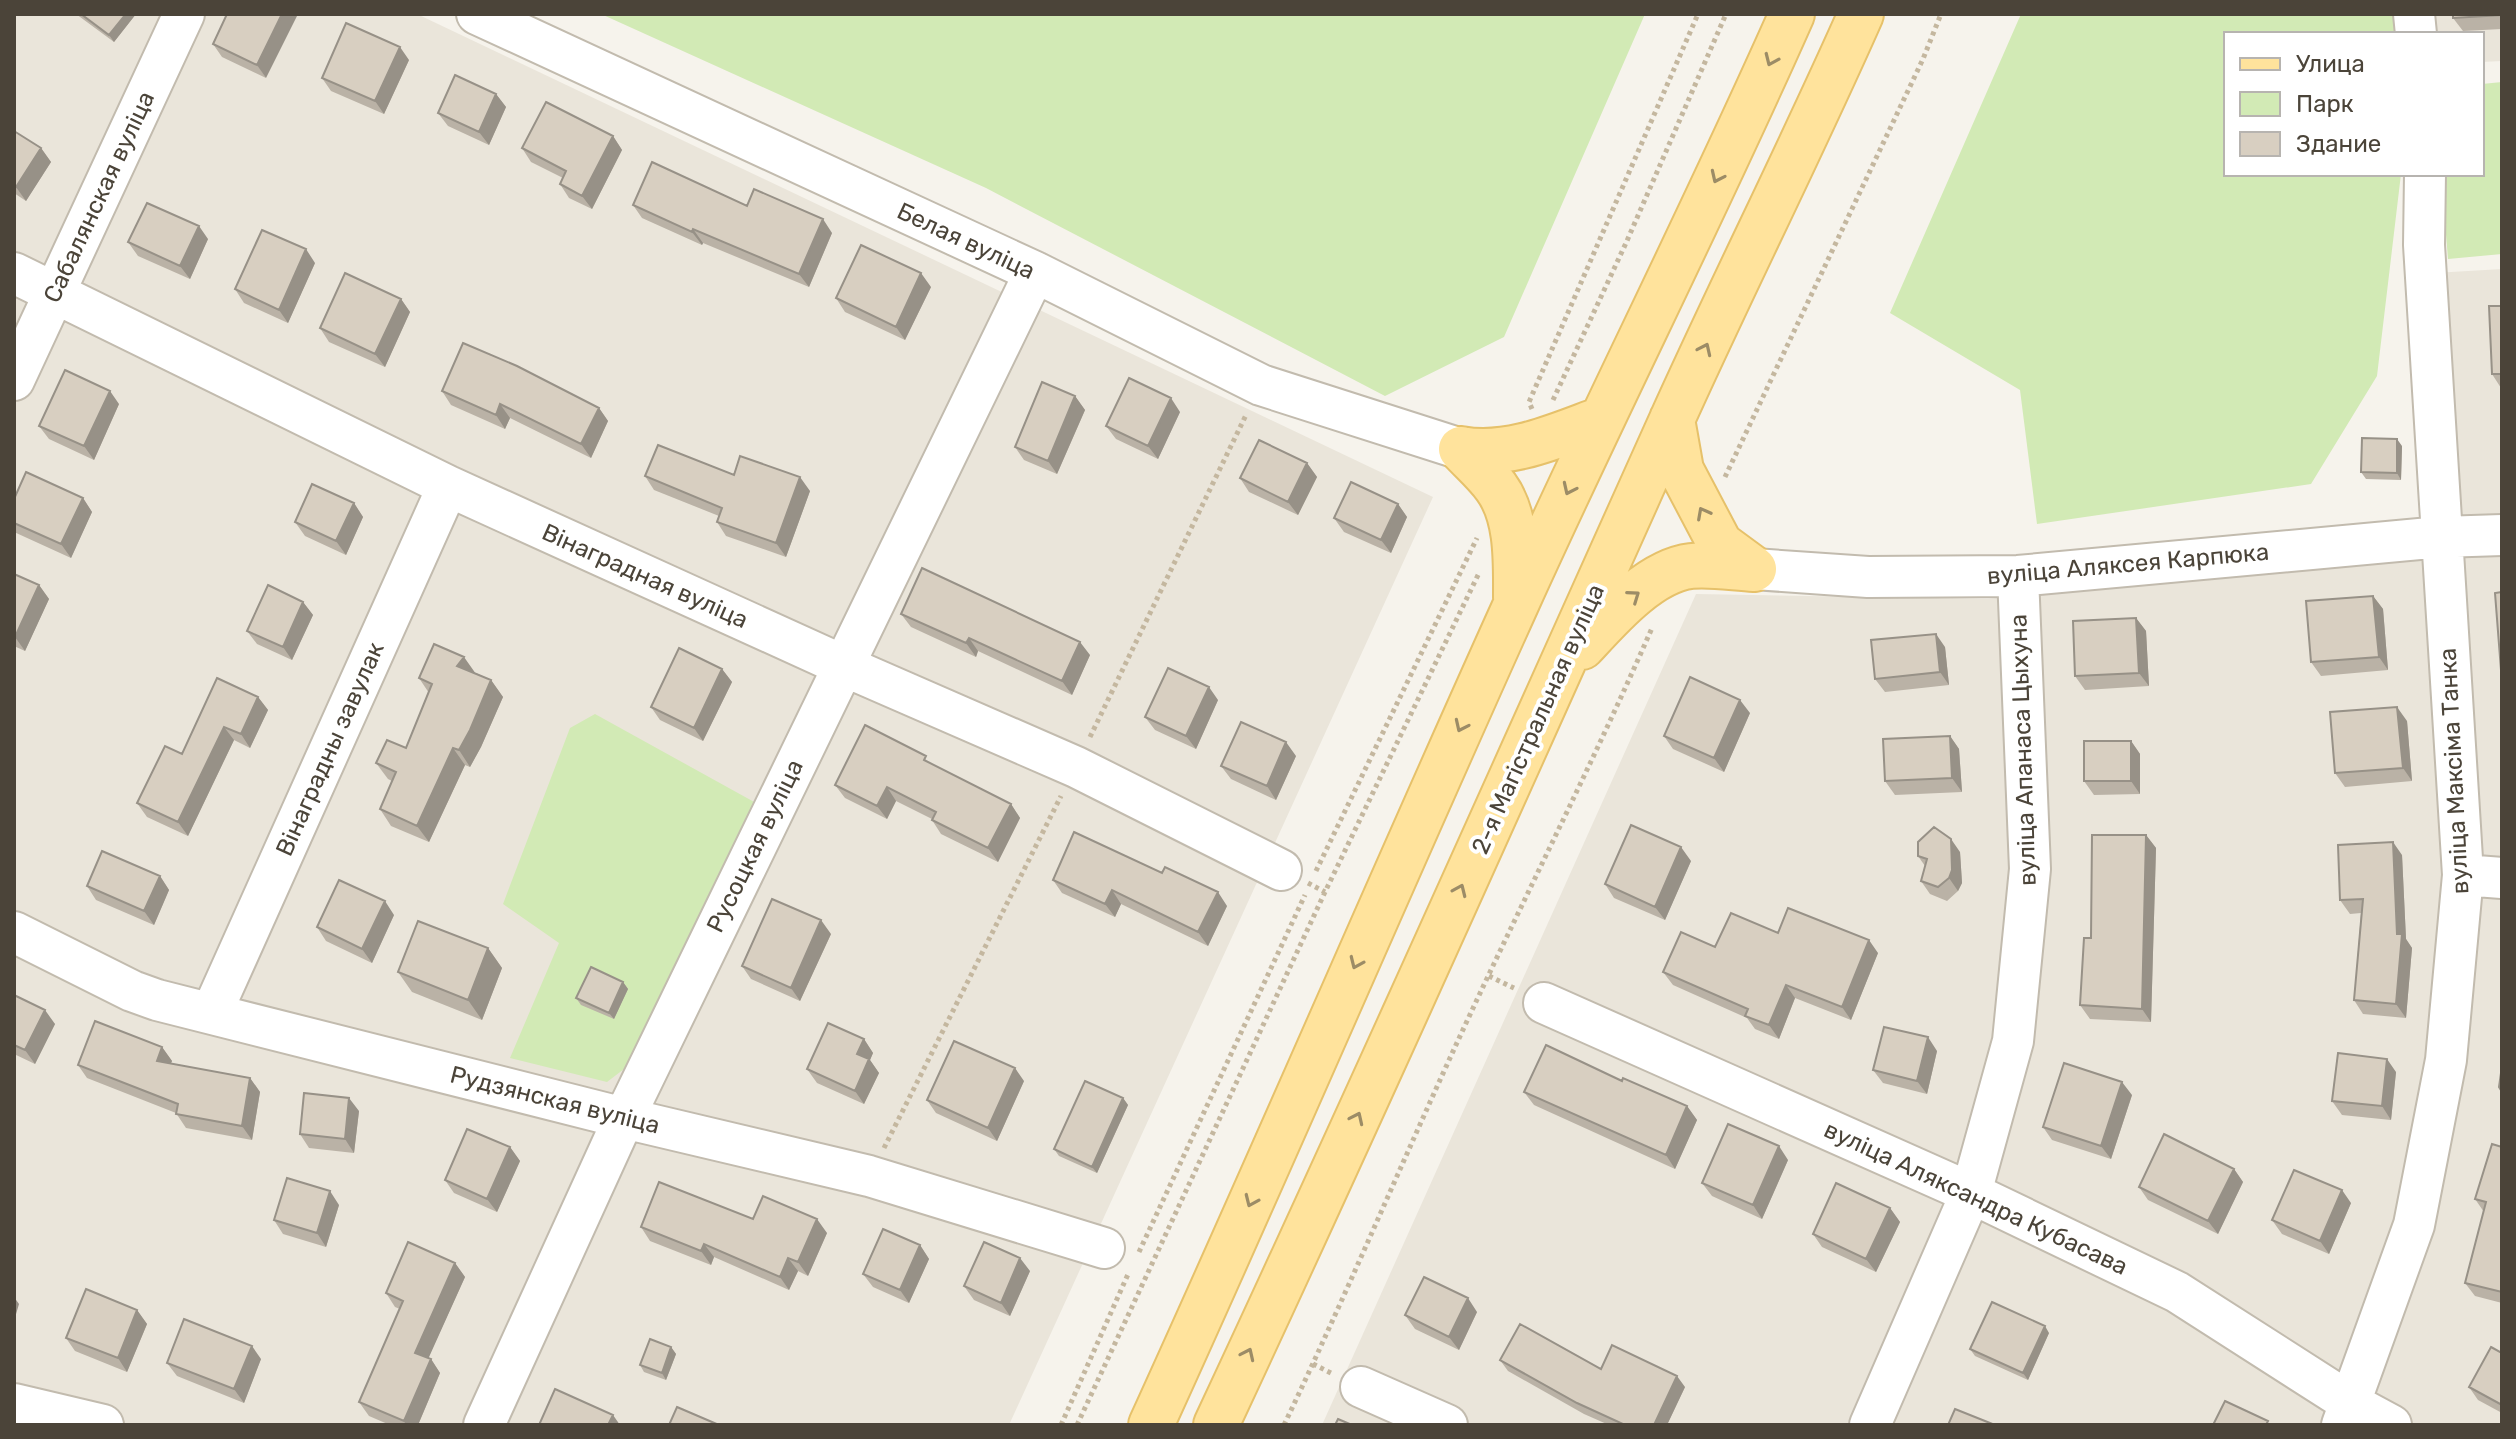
<svg xmlns="http://www.w3.org/2000/svg" width="2516" height="1439" viewBox="0 0 2516 1439" font-family="Rubik,sans-serif">
<style>
.residential{fill:#eae5da}
.green{fill:#d2eab5}
.lines{fill:none;stroke-linecap:round;stroke-linejoin:round}
.minor-casing{stroke:#c2bbae;stroke-width:44}
.major-casing{stroke:#e6c16a;stroke-width:48}
.path{stroke:#c4b79f;stroke-width:5;stroke-dasharray:4 4;stroke-linecap:butt}
.minor{stroke:#fff;stroke-width:40}
.major{stroke:#ffe39c;stroke-width:44}
.wall{fill:#bab2a6}
.shaded-wall{fill:#979187}
.building{fill:#d8cfc1;stroke:#979187;stroke-width:2}
.oneway{stroke:#9c8c66}
.labels{text-anchor:middle;dominant-baseline:central;stroke-width:8;stroke-linejoin:round;paint-order:stroke}
.street-label{font-size:24px;fill:#4b4439;stroke:#fff}
</style>
<rect width="100%" height="100%" fill="#f6f3ec"/>
<!-- residential -->
<path class="residential" d="M14 14H417L1433 497 1009 1425H14Z
M2432 14H2502V61L2482 62V34H2433Z
M2502 269V1425H1322L1696 594 1988 599 2453 556 2434 273Z"/>
<!-- green -->
<path class="green" d="M601 14H1645L1504 337 1385 396 986 188Z
M2021 14H2395L2397 34H2226V174H2401L2377 376 2311 484 2037 524 2020 390 1890 313Z
M2502 82V254L2448 259 2441 174H2482V84Z
M595 714 756 803 624 1069 607 1082 510 1058 559 943 503 904 570 728Z"/>
<g class="lines">
<!-- minor casing -->
<g class="minor-casing">
<path id="minor" d="M477 14 1035 272 1261 385 1461 449
M2414 14 2416 34
M14 273 448 486 842 665 1076 767 1281 870
M14 380 184 14
M1754 569 1868 577 2018 576 2441 537 2502 535
M2463 875 2502 878
M14 932 132 991 157 1000 624 1118 869 1176 1104 1248
M1544 1003 1971 1193 2177 1292 2352 1404 2391 1425
M212 1012 448 486
M1361 1387 1447 1425
M14 1404 103 1425
M484 1425 624 1118 1035 272
M1870 1425 1971 1193 2013 1041 2030 869 2018 576
M2342 1425 2414 1225 2446 1060 2463 875 2424 245 2425 174"/>
</g>
<!-- major casing -->
<g class="major-casing">
<path id="major" d="M1672 419 1681 470 1720 544 1754 569
M1461 449C1473 462 1486 473 1496 487 1518 517 1516 562 1516 598
M1461 449C1509 458 1558 435 1602 419
M1582 647C1609 618 1649 571 1691 566 1711 564 1734 568 1754 569
M1151 1425C1276 1151 1394 874 1518 600 1607 403 1705 211 1792 14
M1216 1425C1371 1093 1520 758 1670 424 1732 286 1800 152 1861 14"/>
</g>
<!-- path -->
<path class="path" d="M1553 400 1626 243 1726 14
M1532 409 1529 402 1698 14
M1725 477 1923 59 1941 14
M1090 737 1246 415
M1316 871 1477 538
M1308 883 1325 892
M1489 976 1514 988
M884 1148 1061 796
M1139 1252 1305 895
M1313 1364 1331 1373
M1061 1425 1129 1272
M1077 1425 1325 892 1479 573
M1284 1425C1350 1287 1409 1145 1474 1006 1533 880 1596 756 1652 628"/>
<!-- minor -->
<use href="#minor" class="minor"/>
<!-- major -->
<use href="#major" class="major"/>
</g>
<!-- wall -->
<path class="wall" d="M76 14H136L114 42Z
M227 14 266 78 222 57 213 44Z
M2502 14V29L2463 31 2453 18Z
M409 60 384 114 331 91 322 78Z
M496 94 506 107 489 145 448 126 438 113Z
M14 131 41 148 51 162 26 201 14 193Z
M613 136 622 150 592 209 569 198 560 184 563 178 531 162 522 148Z
M633 205 747 206 832 233 809 287 703 243 702 245 642 218Z
M208 239 190 279 138 256 128 242Z
M315 263 288 323 244 303 235 289Z
M931 287 905 340 845 312 836 298Z
M401 299 410 312 385 367 329 342 320 328Z
M2502 306V388H2501L2492 374Z
M442 391 599 408 608 421 591 458 510 418 505 429 451 405Z
M1075 396 1085 410 1057 474 1024 460 1015 447Z
M119 404 94 460 49 439 39 426Z
M1180 412 1158 459 1116 439 1106 426Z
M2402 446 2401 480 2366 479 2361 472Z
M1307 463 1317 477 1298 515 1249 492 1240 478Z
M734 475 810 491 786 557 726 536 717 522 719 516 654 490 645 476Z
M83 498 92 512 71 558 14 532V499Z
M354 503 363 517 346 555 305 536 295 522Z
M1398 504 1407 517 1391 553 1344 532 1334 518Z
M14 574 39 585 49 599 25 651 14 646Z
M2373 596 2383 609 2388 670 2321 676 2311 662Z
M303 602 313 615 292 660 257 644 247 631Z
M901 614 1090 655 1072 695 978 651 976 657 911 627Z
M2136 618 2146 631 2149 686 2085 690 2075 676Z
M1945 647 1949 685 1885 692 1875 679Z
M722 669 732 682 703 741 660 720 651 707Z
M476 673 491 680 503 697 481 747 470 767 465 765 429 842 391 826 380 809 392 781 388 779 376 763 406 748 429 693 419 678Z
M258 697 268 710 250 748 234 740 188 836 147 817 137 803Z
M1218 700 1196 749 1155 730 1145 717Z
M1750 713 1724 772 1673 749 1664 736Z
M2407 721 2412 781 2345 787 2335 773Z
M1950 736 1959 749 1962 792 1895 795 1885 781Z
M2131 741 2140 754V794L2094 795 2084 781Z
M1296 756 1276 800 1231 779 1221 766Z
M933 765 1011 804 1020 818 998 862 941 834 932 820V819L896 801 887 819 845 798 835 785Z
M2146 835 2156 848 2151 1022 2090 1019 2080 1005 2091 938Z
M1960 852 1962 883 1958 891 1947 901 1930 894 1921 881 1925 866 1918 856Z
M2402 855 2406 939 2412 948 2406 1018 2363 1014 2354 1000 2361 913 2350 914 2340 900Z
M1691 861 1665 920 1614 898 1605 884Z
M160 876 169 890 154 925 96 900 87 886Z
M1053 880 1227 906 1208 946 1121 904 1115 917 1062 893Z
M394 915 372 963 326 941 317 927Z
M1778 933 1878 953 1851 1020 1795 998 1779 1039 1755 1029 1747 1018 1673 985 1663 972 1715 947Z
M831 934 800 1001 751 979 742 966Z
M488 948 502 968 482 1020 412 992 398 972Z
M623 982 628 989 614 1019 581 1005 576 998Z
M14 995 55 1024 35 1064 14 1054Z
M864 1039 873 1053 870 1060 879 1073 864 1104 817 1083 807 1069Z
M162 1047 172 1061 170 1064 250 1078 260 1092 252 1140 186 1128 176 1113 87 1078 78 1065Z
M1937 1051 1927 1094 1883 1083 1873 1070Z
M2396 1072 2391 1120 2342 1115 2332 1101Z
M1024 1081 997 1141 936 1113 927 1100Z
M1622 1081 1687 1106 1697 1120 1675 1169 1534 1105 1524 1092Z
M2132 1095 2111 1159 2052 1140 2043 1127Z
M1123 1098 1128 1105 1097 1173 1059 1156 1054 1149Z
M359 1111 354 1153 309 1148 300 1134Z
M510 1147 520 1161 497 1212 454 1193 445 1180Z
M2502 1147V1303L2475 1296 2465 1283 2484 1212 2475 1199Z
M1788 1160 1762 1219 1712 1196 1702 1183Z
M2234 1169 2243 1182 2218 1234 2148 1200 2139 1187Z
M2351 1203 2329 1254 2282 1234 2272 1220Z
M339 1205 326 1247 283 1234 274 1220Z
M1890 1208 1900 1222 1876 1272 1822 1247 1813 1234Z
M753 1219 827 1233 808 1276 798 1271 789 1290 714 1257 711 1265 650 1241 641 1227Z
M920 1245 929 1259 909 1303 873 1287 863 1274Z
M455 1263 465 1277 428 1358 431 1359 440 1373 418 1425H390L369 1416 359 1402 400 1309 395 1307 386 1293Z
M1030 1271 1010 1316 974 1300 964 1286Z
M137 1310 147 1324 127 1372 75 1351 66 1338Z
M1477 1312 1459 1350 1415 1329 1405 1315Z
M2049 1333 2028 1380 1975 1356 1970 1349Z
M671 1347 676 1354 666 1380 644 1372 640 1365Z
M2502 1353V1413L2478 1400 2469 1387Z
M261 1359 244 1403 177 1376 167 1363Z
M1500 1360 1601 1369 1685 1387 1667 1425H1609L1584 1414 1508 1371Z"/>
<!-- shaded-wall -->
<path class="shaded-wall" d="M126 14H136L114 42 109 35Z
M282 14H298L266 78 257 65Z
M400 47 409 60 384 114 375 101Z
M496 94 506 107 489 145 479 132Z
M613 136 622 150 592 209 582 196Z
M41 148 51 162 26 201 16 187Z
M823 219 832 233 809 287 799 274Z
M199 226 208 239 190 279 180 266Z
M693 229 703 243 702 245 692 232Z
M306 249 315 263 288 323 279 310Z
M921 273 931 287 905 340 896 327Z
M401 299 410 312 385 367 375 354Z
M110 391 119 404 94 460 84 446Z
M1075 396 1085 410 1057 474 1048 461Z
M1171 398 1180 412 1158 459 1148 446Z
M500 404 510 418 505 429 496 415Z
M599 408 608 421 591 458 581 444Z
M2397 439 2402 446 2401 480 2397 473Z
M1307 463 1317 477 1298 515 1288 502Z
M800 477 810 491 786 557 776 543Z
M83 498 92 512 71 558 61 544Z
M354 503 363 517 346 555 336 541Z
M1398 504 1407 517 1391 553 1381 540Z
M39 585 49 599 25 651 15 637Z
M2373 596 2383 609 2388 670 2379 657Z
M303 602 313 615 292 660 283 647Z
M2136 618 2146 631 2149 686 2139 673Z
M1936 634 1945 647 1949 685 1940 672Z
M969 638 978 651 976 657 966 643Z
M1080 642 1090 655 1072 695 1062 681Z
M464 657 476 674 457 666Z
M722 669 732 682 703 741 694 728Z
M491 680 503 697 481 747 470 767 459 750Z
M1209 687 1218 700 1196 749 1186 736Z
M258 697 268 710 250 748 241 734Z
M1740 700 1750 713 1724 772 1714 758Z
M2397 707 2407 721 2412 781 2403 768Z
M224 727 234 740 188 836 178 822Z
M1950 736 1959 749 1962 792 1952 778Z
M2131 741 2140 754V794L2131 781Z
M1286 742 1296 756 1276 800 1267 786Z
M453 748 465 765 429 842 417 826Z
M887 787 896 801 887 819 877 806Z
M1011 804 1020 818 998 862 988 848Z
M2146 835 2156 848 2151 1022 2142 1009Z
M1951 839 1960 852 1962 883 1958 891 1949 878Z
M2393 842 2402 855 2406 939 2412 948 2406 1018 2396 1004 2397 934Z
M1681 847 1691 861 1665 920 1655 907Z
M160 876 169 890 154 925 144 911Z
M1112 890 1121 904 1115 917 1105 904Z
M1218 892 1227 906 1208 946 1198 932Z
M385 901 394 915 372 963 362 949Z
M821 920 831 934 800 1001 791 988Z
M1869 940 1878 953 1851 1020 1842 1007Z
M488 948 502 968 482 1020 468 1000Z
M623 982 628 989 614 1019 609 1013Z
M1786 985 1795 998 1779 1039 1769 1025Z
M45 1010 55 1024 35 1064 25 1050Z
M1928 1037 1937 1051 1927 1094 1917 1081Z
M864 1039 873 1053 870 1060 879 1073 864 1104 855 1091 857 1054Z
M162 1047 172 1061 166 1075 157 1061Z
M2387 1059 2396 1072 2391 1120 2382 1106Z
M1015 1068 1024 1081 997 1141 988 1128Z
M250 1078 260 1092 252 1140 242 1126Z
M2122 1082 2132 1095 2111 1159 2101 1146Z
M349 1098 359 1111 354 1153 345 1139Z
M1123 1098 1128 1105 1097 1173 1092 1167Z
M1687 1106 1697 1120 1675 1169 1666 1155Z
M1779 1146 1788 1160 1762 1219 1753 1205Z
M510 1147 520 1161 497 1212 487 1199Z
M2234 1169 2243 1182 2218 1234 2208 1221Z
M2342 1190 2351 1203 2329 1254 2320 1241Z
M330 1191 339 1205 326 1247 317 1233Z
M1890 1208 1900 1222 1876 1272 1866 1259Z
M817 1219 827 1233 808 1276 798 1262Z
M704 1244 714 1257 711 1265 701 1251Z
M920 1245 929 1259 909 1303 900 1290Z
M788 1258 798 1271 789 1290 780 1277Z
M1020 1258 1030 1271 1010 1316 1001 1303Z
M455 1263 465 1277 425 1366 415 1353Z
M14 1297 19 1304 14 1321Z
M1468 1298 1477 1312 1459 1350 1449 1337Z
M137 1310 147 1324 127 1372 118 1358Z
M2045 1326 2049 1333 2028 1380 2023 1373Z
M252 1346 261 1359 244 1403 234 1389Z
M671 1347 676 1354 666 1380 662 1373Z
M431 1359 440 1373 418 1425H406L404 1421Z
M1677 1376 1685 1387 1667 1425H1654Z
M613 1415 620 1425H608Z"/>
<!-- building -->
<path class="building" d="M81 14H126L109 35Z
M227 14H282L257 65 213 44Z
M2453 14H2502V15L2453 18Z
M346 23 400 47 375 101 322 78Z
M455 75 496 94 479 132 438 113Z
M546 102 613 136 582 196 560 184 566 171 522 148Z
M14 131 41 148 16 187 14 186Z
M652 162 747 206 754 189 823 219 799 274 693 229 692 232 633 205Z
M147 203 199 226 180 266 128 242Z
M262 230 306 249 279 310 235 289Z
M861 245 921 273 896 327 836 298Z
M345 273 401 299 375 354 320 328Z
M2489 306H2502V374H2492Z
M463 343 517 366 599 408 581 444 500 404 496 415 442 391Z
M65 370 110 391 84 446 39 426Z
M1129 378 1171 398 1148 446 1106 426Z
M1042 382 1075 396 1048 461 1015 447Z
M2362 438 2397 439V473L2361 472Z
M1259 440 1307 463 1288 502 1240 478Z
M658 445 734 475 740 456 800 477 776 543 717 522 722 508 645 476Z
M26 472 83 498 61 544 14 523V499Z
M1351 482 1398 504 1381 540 1334 518Z
M312 484 354 503 336 541 295 522Z
M922 568 1080 642 1062 681 969 638 966 643 901 614Z
M14 574 39 585 15 637H14Z
M268 585 303 602 283 647 247 631Z
M2502 592V683L2495 593Z
M2373 596 2379 657 2311 662 2306 601Z
M2136 618 2139 673 2075 676 2073 621Z
M1936 634 1940 672 1875 679 1871 640Z
M434 644 464 657 457 666 491 680 470 730 459 750 453 748 417 826 380 809 396 772 376 763 387 740 406 748 432 684 419 678Z
M679 648 722 669 694 728 651 707Z
M1168 668 1209 687 1186 736 1145 717Z
M1690 677 1740 700 1714 758 1664 736Z
M217 678 258 697 241 734 224 727 178 822 137 803 165 746 182 754Z
M2397 707 2403 768 2335 773 2330 712Z
M1241 722 1286 742 1267 786 1221 766Z
M865 725 926 756 924 760 1011 804 988 848 932 820 936 812 887 787 877 806 835 785Z
M1950 736 1952 778 1885 781 1883 739Z
M2084 741H2131V781H2084Z
M1631 825 1681 847 1655 907 1605 884Z
M1934 827 1951 839 1952 870 1949 878 1938 887 1921 881 1927 859 1918 856V842Z
M1074 832 1162 873 1165 867 1218 892 1198 932 1112 890 1105 904 1053 880Z
M2092 835H2146L2142 1009 2080 1005 2084 938H2091Z
M2393 842 2397 934H2402L2396 1004 2354 1000 2363 899 2340 900 2338 845Z
M102 851 160 876 144 911 87 886Z
M339 880 385 901 362 949 317 927Z
M772 899 821 920 791 988 742 966Z
M1788 908 1869 940 1842 1007 1786 985 1769 1025 1745 1016 1748 1009 1663 972 1681 932 1715 947 1731 913 1778 933Z
M418 921 488 948 468 1000 398 972Z
M591 967 623 982 609 1013 576 998Z
M14 995 45 1010 25 1050 14 1045Z
M95 1021 162 1047 157 1061 250 1078 242 1126 176 1114 178 1104 78 1065Z
M828 1023 864 1039 857 1054 869 1059 855 1091 807 1069Z
M1884 1027 1928 1037 1917 1081 1873 1070Z
M954 1041 1015 1068 988 1128 927 1100Z
M1546 1045 1622 1081 1623 1078 1687 1106 1666 1155 1524 1092Z
M2338 1053 2387 1059 2382 1106 2332 1101Z
M2064 1063 2122 1082 2101 1146 2043 1127Z
M2502 1066V1092L2499 1087Z
M1085 1081 1123 1098 1092 1167 1054 1149Z
M304 1093 349 1098 345 1139 300 1134Z
M1728 1124 1779 1146 1753 1205 1702 1183Z
M467 1129 510 1147 487 1199 445 1180Z
M2164 1134 2234 1169 2208 1221 2139 1187Z
M2492 1144 2502 1147V1292L2465 1283 2486 1202 2475 1199Z
M2294 1170 2342 1190 2320 1241 2272 1220Z
M287 1178 330 1191 317 1233 274 1220Z
M659 1182 753 1219 763 1196 817 1219 798 1262 788 1258 780 1277 704 1244 701 1251 641 1227Z
M1836 1183 1890 1208 1866 1259 1813 1234Z
M883 1229 920 1245 900 1290 863 1274Z
M408 1242 455 1263 415 1353 431 1359 404 1421 359 1402 403 1301 386 1293Z
M984 1242 1020 1258 1001 1303 964 1286Z
M1424 1277 1468 1298 1449 1337 1405 1315Z
M86 1289 137 1310 118 1358 66 1338Z
M1992 1302 2045 1326 2023 1373 1970 1349Z
M184 1319 252 1346 234 1389 167 1363Z
M1520 1324 1601 1369 1612 1345 1677 1376 1654 1425H1625L1577 1403 1500 1360Z
M650 1339 671 1347 662 1373 640 1365Z
M2491 1347 2502 1353V1405L2469 1387Z
M555 1389 613 1415 608 1425H539Z
M2225 1401 2268 1421 2266 1425H2213Z
M677 1407 719 1425H669Z
M1955 1409 1995 1425H1948Z
M1338 1419 1352 1425H1335Z"/>
<!-- one-way arrows -->
<defs><path id="oneway-chevron" d="M-2-3.5L2.5 0L-2 3.5" fill="none" stroke-width="1.6" stroke-linecap="round" stroke-linejoin="round" transform="scale(2)"/></defs>
<g class="oneway">
<use href="#oneway-chevron" transform="translate(1771 60) rotate(114)"/>
<use href="#oneway-chevron" transform="translate(1717 177) rotate(115)"/>
<use href="#oneway-chevron" transform="translate(1705 349) rotate(-65)"/>
<use href="#oneway-chevron" transform="translate(1569 489) rotate(115)"/>
<use href="#oneway-chevron" transform="translate(1703 513) rotate(-118)"/>
<use href="#oneway-chevron" transform="translate(1634 596) rotate(-35)"/>
<use href="#oneway-chevron" transform="translate(1461 726) rotate(115)"/>
<use href="#oneway-chevron" transform="translate(1460 890) rotate(-66)"/>
<use href="#oneway-chevron" transform="translate(1356 963) rotate(114)"/>
<use href="#oneway-chevron" transform="translate(1357 1118) rotate(-65)"/>
<use href="#oneway-chevron" transform="translate(1251 1201) rotate(114)"/>
<use href="#oneway-chevron" transform="translate(1248 1354) rotate(-65)"/>
</g>
<g class="labels">
<!-- street labels -->
<g class="street-label">
<text transform="translate(99 197) rotate(-65)">Сабалянская вуліца</text>
<text transform="translate(966 241) rotate(25)">Белая вуліца</text>
<text transform="translate(2128 564) rotate(-5)">вуліца Аляксея Карпюка</text>
<text transform="translate(645 576) rotate(24)">Вінаградная вуліца</text>
<text transform="translate(1538 719) rotate(-66)">2-я Магістральная вуліца</text>
<text transform="translate(330 749) rotate(-66)">Вінаградны завулак</text>
<text transform="translate(2023 750) rotate(-92)">вуліца Апанаса Цыхуна</text>
<text transform="translate(2454 771) rotate(-93)">вуліца Максіма Танка</text>
<text transform="translate(755 846) rotate(-64)">Русоцкая вуліца</text>
<text transform="translate(555 1100) rotate(14)">Рудзянская вуліца</text>
<text transform="translate(1976 1198) rotate(25)">вуліца Аляксандра Кубасава</text>
</g>
</g>
<!-- border -->
<rect width="2516" height="1439" fill="none" stroke="#4b4439" stroke-width="32"/>
<!-- legend -->
<rect x="2224" y="32" width="260" height="144" fill="#ffffff" stroke="#b7b4b0" stroke-width="2"/>
<rect x="2240" y="58" width="40" height="12" fill="#ffe39c" stroke="#b7b4b0" stroke-width="2"/>
<text x="2296" y="72" font-size="24" fill="#4b4439">Улица</text>
<rect x="2240" y="92" width="40" height="24" fill="#d2eab5" stroke="#b7b4b0" stroke-width="2"/>
<text x="2296" y="112" font-size="24" fill="#4b4439">Парк</text>
<rect x="2240" y="132" width="40" height="24" fill="#d8cfc1" stroke="#b7b4b0" stroke-width="2"/>
<text x="2296" y="152" font-size="24" fill="#4b4439">Здание</text>
</svg>
